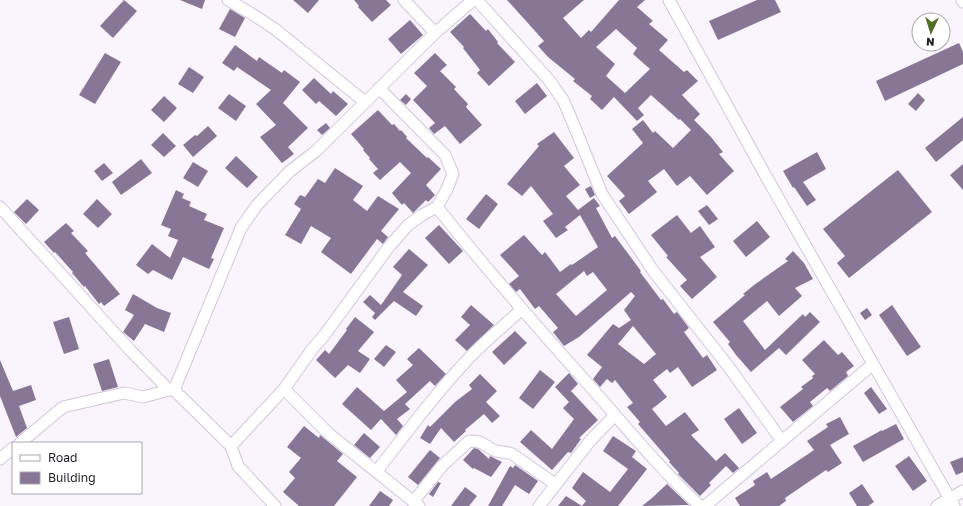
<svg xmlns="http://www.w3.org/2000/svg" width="963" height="506" viewBox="0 0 963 506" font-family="'Golos Text',sans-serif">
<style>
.building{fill:#877696;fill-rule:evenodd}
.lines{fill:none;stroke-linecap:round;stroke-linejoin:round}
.street-casing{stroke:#d1c6db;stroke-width:13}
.street{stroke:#fff;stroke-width:11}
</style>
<rect width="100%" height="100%" fill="#f9f4fd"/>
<!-- building -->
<path class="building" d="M124 0 137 11 113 38 100 26Z
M180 0H205L202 9Z
M293 0H319L308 13Z
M354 0H386L391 5 372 22 358 7 359 6Z
M507 0H584L563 18 581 38 589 30 591 32 619 0H645L637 7 653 21 649 24 668 40 659 50 684 72 687 70 698 81 682 95 700 114 694 120 711 137 723 152 719 154 734 171 707 195 690 176 677 186 664 169 648 181 657 192 629 214 619 201 625 196 607 176 643 143 632 129 643 120 653 133 655 131 673 148 691 130 680 119 679 120 651 95 638 108 644 115 637 121 614 97 602 110 590 99 592 96 573 81 575 79 548 57 538 46 544 41ZM616 29 637 48 633 54 650 69 625 93 606 76 615 64 596 47Z
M757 0H775L781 12 718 40 709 21Z
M230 9 245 18 235 37 219 29Z
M470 14 486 31 488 29 498 42 497 43 515 62 489 86 477 73 480 70 463 48 464 47 450 32Z
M410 20 423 35 401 54 388 39Z
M959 43 963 52V64L885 101 876 81Z
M235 45 257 61 259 57 282 73 284 70 300 82 283 103 308 128 288 147 294 154 282 163 260 137 276 125 256 104 271 90 237 67 234 71 222 63Z
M105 53 121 62 95 104 79 95Z
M435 53 447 65 440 71 456 87 454 89 468 104 466 107 482 125 460 144 445 126 434 134 429 128 435 123 413 100 427 86 414 73Z
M189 67 204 77 193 93 178 84Z
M314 78 331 94 333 91 348 104 336 116 319 101 316 104 302 90Z
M537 83 547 96 525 114 515 101Z
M918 93 925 100 916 111 908 104Z
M229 94 246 106 236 121 218 108Z
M406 94 411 99 406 105 400 100Z
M164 96 177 108 164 122 151 110Z
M378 110 392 125 394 124 400 131 401 130 407 137 406 138 427 158 428 157 441 169 426 185 435 195 428 202 426 200 413 213 404 203 402 205 392 193 411 173 400 162 380 180 373 173 378 169 369 159 370 158 363 150 364 149 351 134Z
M963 117V140L936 162 925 148Z
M326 123 330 128 322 135 317 130Z
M208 126 217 136 193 157 183 145 195 135 197 136Z
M554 132 574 158 564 166 580 185 566 196 578 210 594 198 600 206 596 208 612 238 615 236 641 271 640 272 661 300 663 299 674 314 677 312 689 328 684 332 703 358 707 355 717 370 692 387 678 367 670 373 667 369 653 380 667 397 652 409 666 426 685 412 699 430 691 435 716 461 725 453 739 468 733 473 726 466 709 483 711 485 700 496 678 474 679 473 669 462 670 461 638 424 640 422 627 407 633 403 615 380 612 383 607 379 600 387 593 379 602 367 587 355 613 324 619 328 631 320 624 310 635 296 631 292 579 337 564 346 553 332 558 328 539 306 535 309 520 289 516 292 509 284 519 276 500 255 524 235 542 255 545 252 560 272 571 264 572 265 598 247 580 215 565 227 568 230 556 238 543 221 553 214 531 186 522 196 507 184 539 146 537 144ZM584 271 587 276 593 272 607 290 576 316 556 294ZM633 326 656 354 644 364 618 344Z
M163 133 176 146 164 157 151 145Z
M817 152 826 169 803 182 816 200 807 206 794 187 793 188 783 171Z
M236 156 258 177 247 188 225 168Z
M141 159 152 173 121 195 112 182Z
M193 162 208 171 198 187 183 178Z
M104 163 113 173 102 181 94 171Z
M963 164V190L950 175Z
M335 168 363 186 353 200 367 211 378 196 399 209 381 231 388 237 383 244 377 239 351 274 321 252 331 238 311 226 301 244 285 235 301 209 294 204 300 195 305 197 318 179 325 183Z
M898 170 932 212 849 278 837 263 845 256 823 229Z
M591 186 595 195 590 198 585 189Z
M176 190 184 194 182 198 191 202 189 206 207 214 204 220 224 228 211 258 214 259 209 269 183 257 172 280 153 270 148 274 136 265 152 244 170 258 178 240 168 236 171 229 161 225Z
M486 194 498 204 479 229 466 219Z
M27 199 39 210 26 224 14 212Z
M97 199 112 214 98 228 83 214Z
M707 205 718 219 709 225 698 211Z
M677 215 691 233 700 226 715 247 700 257 717 277 692 299 680 286 687 280 666 257 668 256 651 235Z
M757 221 770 237 746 257 733 241Z
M66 223 74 231 71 233 88 251 85 253 120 294 104 306 101 302 99 304 85 286 84 287 72 273 73 272 55 252 54 253 44 242Z
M439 225 463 251 449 264 425 238Z
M409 249 428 265 403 292 423 306 416 316 394 301 375 320 372 317 375 313 363 302 370 295 381 305 402 275 393 267Z
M793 251 804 263 813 279 795 288 802 296 779 316 767 301 743 321 765 350 803 314 805 317 810 312 820 322 786 355 779 348 751 372 736 355 728 344 730 342 713 322 745 295 743 294 754 285 788 261 785 259Z
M133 294 157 308 171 313 164 332 145 324 134 341 123 332 134 315 125 310Z
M471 305 494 325 467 351 455 340 470 325 461 317Z
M892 305 921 347 907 356 879 315Z
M867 308 872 315 865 320 860 313Z
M69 317 79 349 64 354 53 322Z
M355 317 374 332 358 351 370 359 360 373 348 365 335 378 316 360 325 350 329 354 347 330 346 329Z
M515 331 527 343 504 365 492 352Z
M824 340 838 355 842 352 854 366 846 372 848 376 830 391 827 388 810 402 813 406 793 422 780 407 803 389 801 387 813 378 812 376 815 374 802 360Z
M386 345 396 352 384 367 374 359Z
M419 348 446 374 435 386 430 381 405 404 410 409 397 419 403 426 396 435 381 419 371 430 342 404 357 387 384 411 407 392 396 380 413 365 407 359Z
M109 359 118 387 102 391 93 364Z
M0 360 13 391 31 385 36 400 19 406 27 428 16 437 0 396Z
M540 370 555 382 533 409 519 398Z
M569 373 578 384 571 391 598 420 579 438 581 439 571 453 568 452 552 470 520 442 531 430 552 449 574 419 563 408 569 402 555 387Z
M480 374 497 391 486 402 500 416 492 423 484 414 465 430 466 431 454 442 441 428 430 444 420 438 428 425 430 427 455 402 472 389 469 385Z
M871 387 887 409 879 414 864 393Z
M739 408 757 433 742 444 724 419Z
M840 417 849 434 830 445 842 463 828 472 826 470 785 498 786 501 779 506H740L735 498 755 485 753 481 767 472 771 479 814 450 807 441 828 427 826 424Z
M896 424 904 439 863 462 853 446 882 430V431Z
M304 426 319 438 320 435 343 454 337 461 357 477 334 506H299L283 492 295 478 289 472 301 458 287 447Z
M364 433 380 447 370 458 354 445Z
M613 436 636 451 632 457 647 469 618 506H558L566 496 582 506 586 501 572 488 583 472 610 492 628 469 603 451Z
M474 448 478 449 489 459 490 456 502 462 491 477 474 468 473 469 463 460Z
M430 450 440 458 418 485 408 477Z
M909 456 927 481 913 491 895 466Z
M963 457V472L956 475 950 462Z
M515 465 538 481 529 494 515 485 502 506H488L510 466 513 468Z
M438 482 441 483 433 497 429 494Z
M667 484 689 505 642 506 652 498Z
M862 484 874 502 868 506H857L849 493Z
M465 487 477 496 469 506H451Z
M380 491 393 500 389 506H369Z"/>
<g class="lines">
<!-- street casing -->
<g class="street-casing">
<path id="street" d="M228 0 252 14 275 29 365 102
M404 0 435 33
M477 0 549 80 563 100 568 111 602 194 654 272 728 366 782 441
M669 0 767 178 954 506
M962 0 963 2
M0 207 130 350 169 390H174L231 446 238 466 275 506
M437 207C486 269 537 327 589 385 625 426 660 469 700 506
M284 389 328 433 419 506
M174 390 241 228 257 205 290 171 316 151 435 33 473 0
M20 443 63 407 124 393 143 397 169 390
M231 446 284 389 313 348 323 337 388 248 408 225 422 215 437 207 447 189 453 174 445 155 379 88
M0 459 13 448
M377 471C407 432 436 393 470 357 486 340 505 325 522 309
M413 502 442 466 469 441C475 441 480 441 485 445 489 447 492 450 496 451 502 452 507 452 512 454L555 484
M539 506 590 441 615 415
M705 506 873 364
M937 506 963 491"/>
</g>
<!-- street -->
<use href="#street" class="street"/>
</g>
<!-- legend -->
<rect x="12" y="442" width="130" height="52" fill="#ffffff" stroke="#a8a6a9"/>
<rect x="20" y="455" width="20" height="6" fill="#ffffff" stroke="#a8a6a9"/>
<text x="48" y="462" font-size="12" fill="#252129">Road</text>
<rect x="20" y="472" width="20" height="12" fill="#877696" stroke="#a8a6a9"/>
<text x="48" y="482" font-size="12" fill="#252129">Building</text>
<!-- north arrow -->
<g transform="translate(931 32) rotate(184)"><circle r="19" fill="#ffffff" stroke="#a8a6a9"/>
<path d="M0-3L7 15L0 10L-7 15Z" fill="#4f6d23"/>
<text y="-6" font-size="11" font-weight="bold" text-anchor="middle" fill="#252129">N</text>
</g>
</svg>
